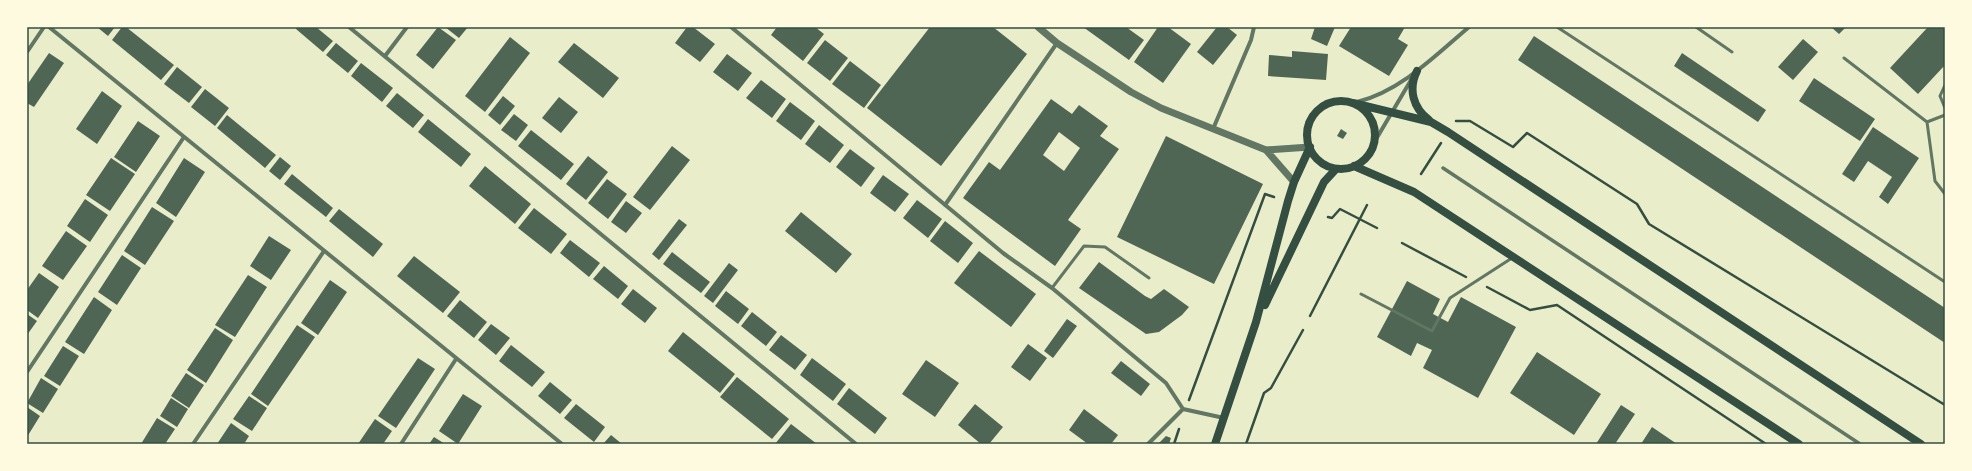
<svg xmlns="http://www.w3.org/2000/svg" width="1972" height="471" viewBox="0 0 1972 471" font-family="Commissioner,sans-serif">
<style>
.building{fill:#4f6655;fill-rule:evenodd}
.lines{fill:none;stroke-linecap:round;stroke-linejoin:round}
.path{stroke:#344e41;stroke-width:2.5}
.service{stroke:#617663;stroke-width:3}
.pedestrian{stroke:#617663;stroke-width:3.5}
.minor{stroke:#617663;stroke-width:4}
.tertiary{stroke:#617663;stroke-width:7}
.secondary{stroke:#344e41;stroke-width:8}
.neatline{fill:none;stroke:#344e41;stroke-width:1.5}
</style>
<rect width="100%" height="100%" fill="#e9edc9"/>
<!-- building -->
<path class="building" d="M97 27H115L108 36Z
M122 27H126L174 65 161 80 112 40Z
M297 27H316L333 41 323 52 296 29Z
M438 27 456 40 433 69 416 55Z
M445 27H468L459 38Z
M687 27H693L715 44 700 62 675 43Z
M777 27H815L824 34 803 61 771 35Z
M930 27H993L1027 54 941 166 867 108Z
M1083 27H1126L1144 40 1129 60Z
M1158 27H1168L1191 44 1163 83 1134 62Z
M1217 27H1227L1237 35 1213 65 1197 52Z
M1315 27H1335L1327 46 1311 39Z
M1351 27H1405L1398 39 1408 45 1389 76 1339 46Z
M1831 27H1846L1839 34Z
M1928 27H1945V65L1918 94 1890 68Z
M1534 36 1945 308V343L1518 60Z
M510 37 530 53 485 112 465 96Z
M1803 39 1818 52 1793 80 1778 67Z
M825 40 848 58 830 81 807 63Z
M336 43 358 61 348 73 326 55Z
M574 43 619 78 603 98 558 62Z
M1292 51 1328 54 1326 80 1268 76 1269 55 1292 57Z
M49 53 64 63 34 107 27 103V85Z
M1682 53 1766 110 1758 122 1674 66Z
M727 54 752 73 738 91 713 72Z
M850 61 881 85 864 108 832 84Z
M361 63 393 88 382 102 351 76Z
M177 67 202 87 189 103 164 84Z
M1814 78 1875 119 1860 141 1799 101Z
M761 80 786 99 772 118 746 98Z
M205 89 229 108 215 126 191 107Z
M102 91 122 106 97 144 76 129Z
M397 93 424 115 413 128 386 106Z
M503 96 515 106 500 125 488 115Z
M559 97 578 112 561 133 542 118Z
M1051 99 1072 114 1079 105 1108 126 1100 136 1119 149 1068 220 1081 229 1055 266 963 198 989 162 1000 170ZM1059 132 1080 148 1064 171 1043 155Z
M790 102 815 121 801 140 776 121Z
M514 114 528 125 516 141 501 130Z
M227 115 276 155 265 168 217 128Z
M428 119 471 154 461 167 418 132Z
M138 121 160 136 136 172 114 157Z
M819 125 844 145 830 163 805 144Z
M1873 127 1919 158 1888 204 1879 197 1892 177 1868 161 1854 182 1842 174Z
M1341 129 1347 133 1343 139 1337 136Z
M531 130 574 164 561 180 518 146Z
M1166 136 1263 184 1214 284 1117 237Z
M672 146 690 160 650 210 633 197Z
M850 149 875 168 861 187 836 167Z
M588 156 608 172 586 200 566 184Z
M280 157 291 166 280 180 269 171Z
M111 158 135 174 110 211 86 195Z
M184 158 205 172 176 217 156 203Z
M485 166 531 204 515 224 469 186Z
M292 174 333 208 326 217 284 184Z
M883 175 909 194 895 212 870 193Z
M607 179 627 194 608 219 588 203Z
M85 199 108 215 90 242 67 226Z
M917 200 942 219 928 238 903 218Z
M626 201 642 213 626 233 611 222Z
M152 207 174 221 145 265 124 251Z
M534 208 567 234 551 254 518 228Z
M339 209 383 244 373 257 329 221Z
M801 212 852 254 836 273 785 231Z
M679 219 687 225 659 260 652 254Z
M945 221 973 243 958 263 930 241Z
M66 231 87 246 63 280 42 266Z
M269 236 291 250 271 280 250 266Z
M570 240 600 263 589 277 560 253Z
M979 251 1036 294 1011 327 954 283Z
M672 252 710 282 701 293 663 264Z
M122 255 141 268 117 305 98 292Z
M414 256 460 292 443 313 397 276Z
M1099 262 1145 296 1151 299 1164 289 1189 307 1182 315 1159 332 1146 334 1079 288Z
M729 263 738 270 713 303 704 296Z
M604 266 628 286 618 299 593 279Z
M39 273 59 287 38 318 27 310V290Z
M248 275 267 287 235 337 215 325Z
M330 280 347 292 318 335 301 323Z
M1407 281 1440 299 1433 314 1448 322 1461 297 1516 327 1478 398 1423 368 1432 350 1417 343 1411 356 1377 337Z
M633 289 657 308 645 323 621 304Z
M726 291 749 309 738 324 715 306Z
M94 297 112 310 84 354 65 342Z
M460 300 487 322 474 338 447 316Z
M752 312 777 332 766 346 741 326Z
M27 314 37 321 27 335Z
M1067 319 1077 326 1053 358 1044 351Z
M491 324 510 338 496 355 478 340Z
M297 325 315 337 268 406 251 394Z
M215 328 233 340 206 383 187 370Z
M683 332 735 374 720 393 668 351Z
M781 335 807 355 795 370 769 350Z
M1028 344 1047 358 1030 381 1011 367Z
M511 345 545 372 532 387 499 361Z
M63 346 79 356 60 386 44 376Z
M1537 352 1601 394 1574 435 1510 393Z
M418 358 435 369 396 428 378 416Z
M812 358 846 384 833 401 800 375Z
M926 360 959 383 935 417 902 394Z
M1121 361 1150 384 1141 396 1111 373Z
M186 373 204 385 189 408 171 396Z
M737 377 789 419 772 439 720 397Z
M41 378 58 389 43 413 27 403Z
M550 382 572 400 560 414 538 396Z
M849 388 887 418 875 434 837 404Z
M463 394 482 406 458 444 439 431Z
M249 396 267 408 252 431 233 419Z
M171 398 188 409 177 427 160 416Z
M576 404 605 427 594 442 564 418Z
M975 404 1003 427 989 444H981L958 425Z
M1621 405 1635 414 1615 444H1596Z
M27 407 40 416 27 437Z
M1084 409 1118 435 1111 444H1088L1069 430Z
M157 418 175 429 165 444H141Z
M375 419 392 431 383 444H358Z
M231 423 249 436 244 444H217Z
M791 424 817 444H775Z
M1652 427 1677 444H1641Z
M611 435 622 444H603Z
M1166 436 1171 438 1169 444H1158Z
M434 437 445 444H429Z"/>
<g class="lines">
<!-- path -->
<path class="path" d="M1456 121H1470L1513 147 1527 133 1637 204 1649 224 1945 405
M1421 174 1441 143
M1328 217 1332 218 1340 209 1377 228
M1402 243 1466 277
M1487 287 1530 310 1557 305 1766 444
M1310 316 1367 205
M1189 400 1265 194 1274 197
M1174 444 1179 429
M1246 444 1264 393 1271 388 1303 330"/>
<!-- service -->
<path class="service" d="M1557 27 1945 282
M1696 27 1732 52
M1844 58 1927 122
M1945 85 1940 96 1945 108
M1945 115 1927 122 1935 181 1945 194
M1052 288 1084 246 1105 247 1149 278
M1361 294 1432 331 1450 298 1512 258"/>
<!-- pedestrian -->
<path class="pedestrian" d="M1443 168 1860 444"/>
<!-- minor -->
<path class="minor" d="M49 27 562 444
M349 27 856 444
M731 27 1003 253 1052 288 1166 383 1183 409 1224 418
M27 52 44 27
M385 56 407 27
M1357 102C1401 91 1436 55 1469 27
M1213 129 1251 40 1254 27
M1375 141 1411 80
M945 205 1057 43
M27 372 184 137
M193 444 324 251
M401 444 456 359
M1148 444 1183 409"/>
<!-- tertiary -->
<path class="tertiary" d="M1038 27 1057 43 1131 92 1161 108 1266 150 1310 147
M1266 150 1294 182"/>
<!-- secondary -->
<path class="secondary" d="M1417 71C1408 89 1413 108 1429 120
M1307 135a34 34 0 1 1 68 0a34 34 0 1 1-68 0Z
M1353 103 1431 122 1448 132 1921 444
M1354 166 1414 192 1799 444
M1265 305 1324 182 1336 169
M1215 444 1256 322 1288 201 1294 182 1310 147"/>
</g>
<!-- border -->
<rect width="1972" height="471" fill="none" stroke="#fefae0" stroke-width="56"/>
<rect x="28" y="28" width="1916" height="415" class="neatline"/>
</svg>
